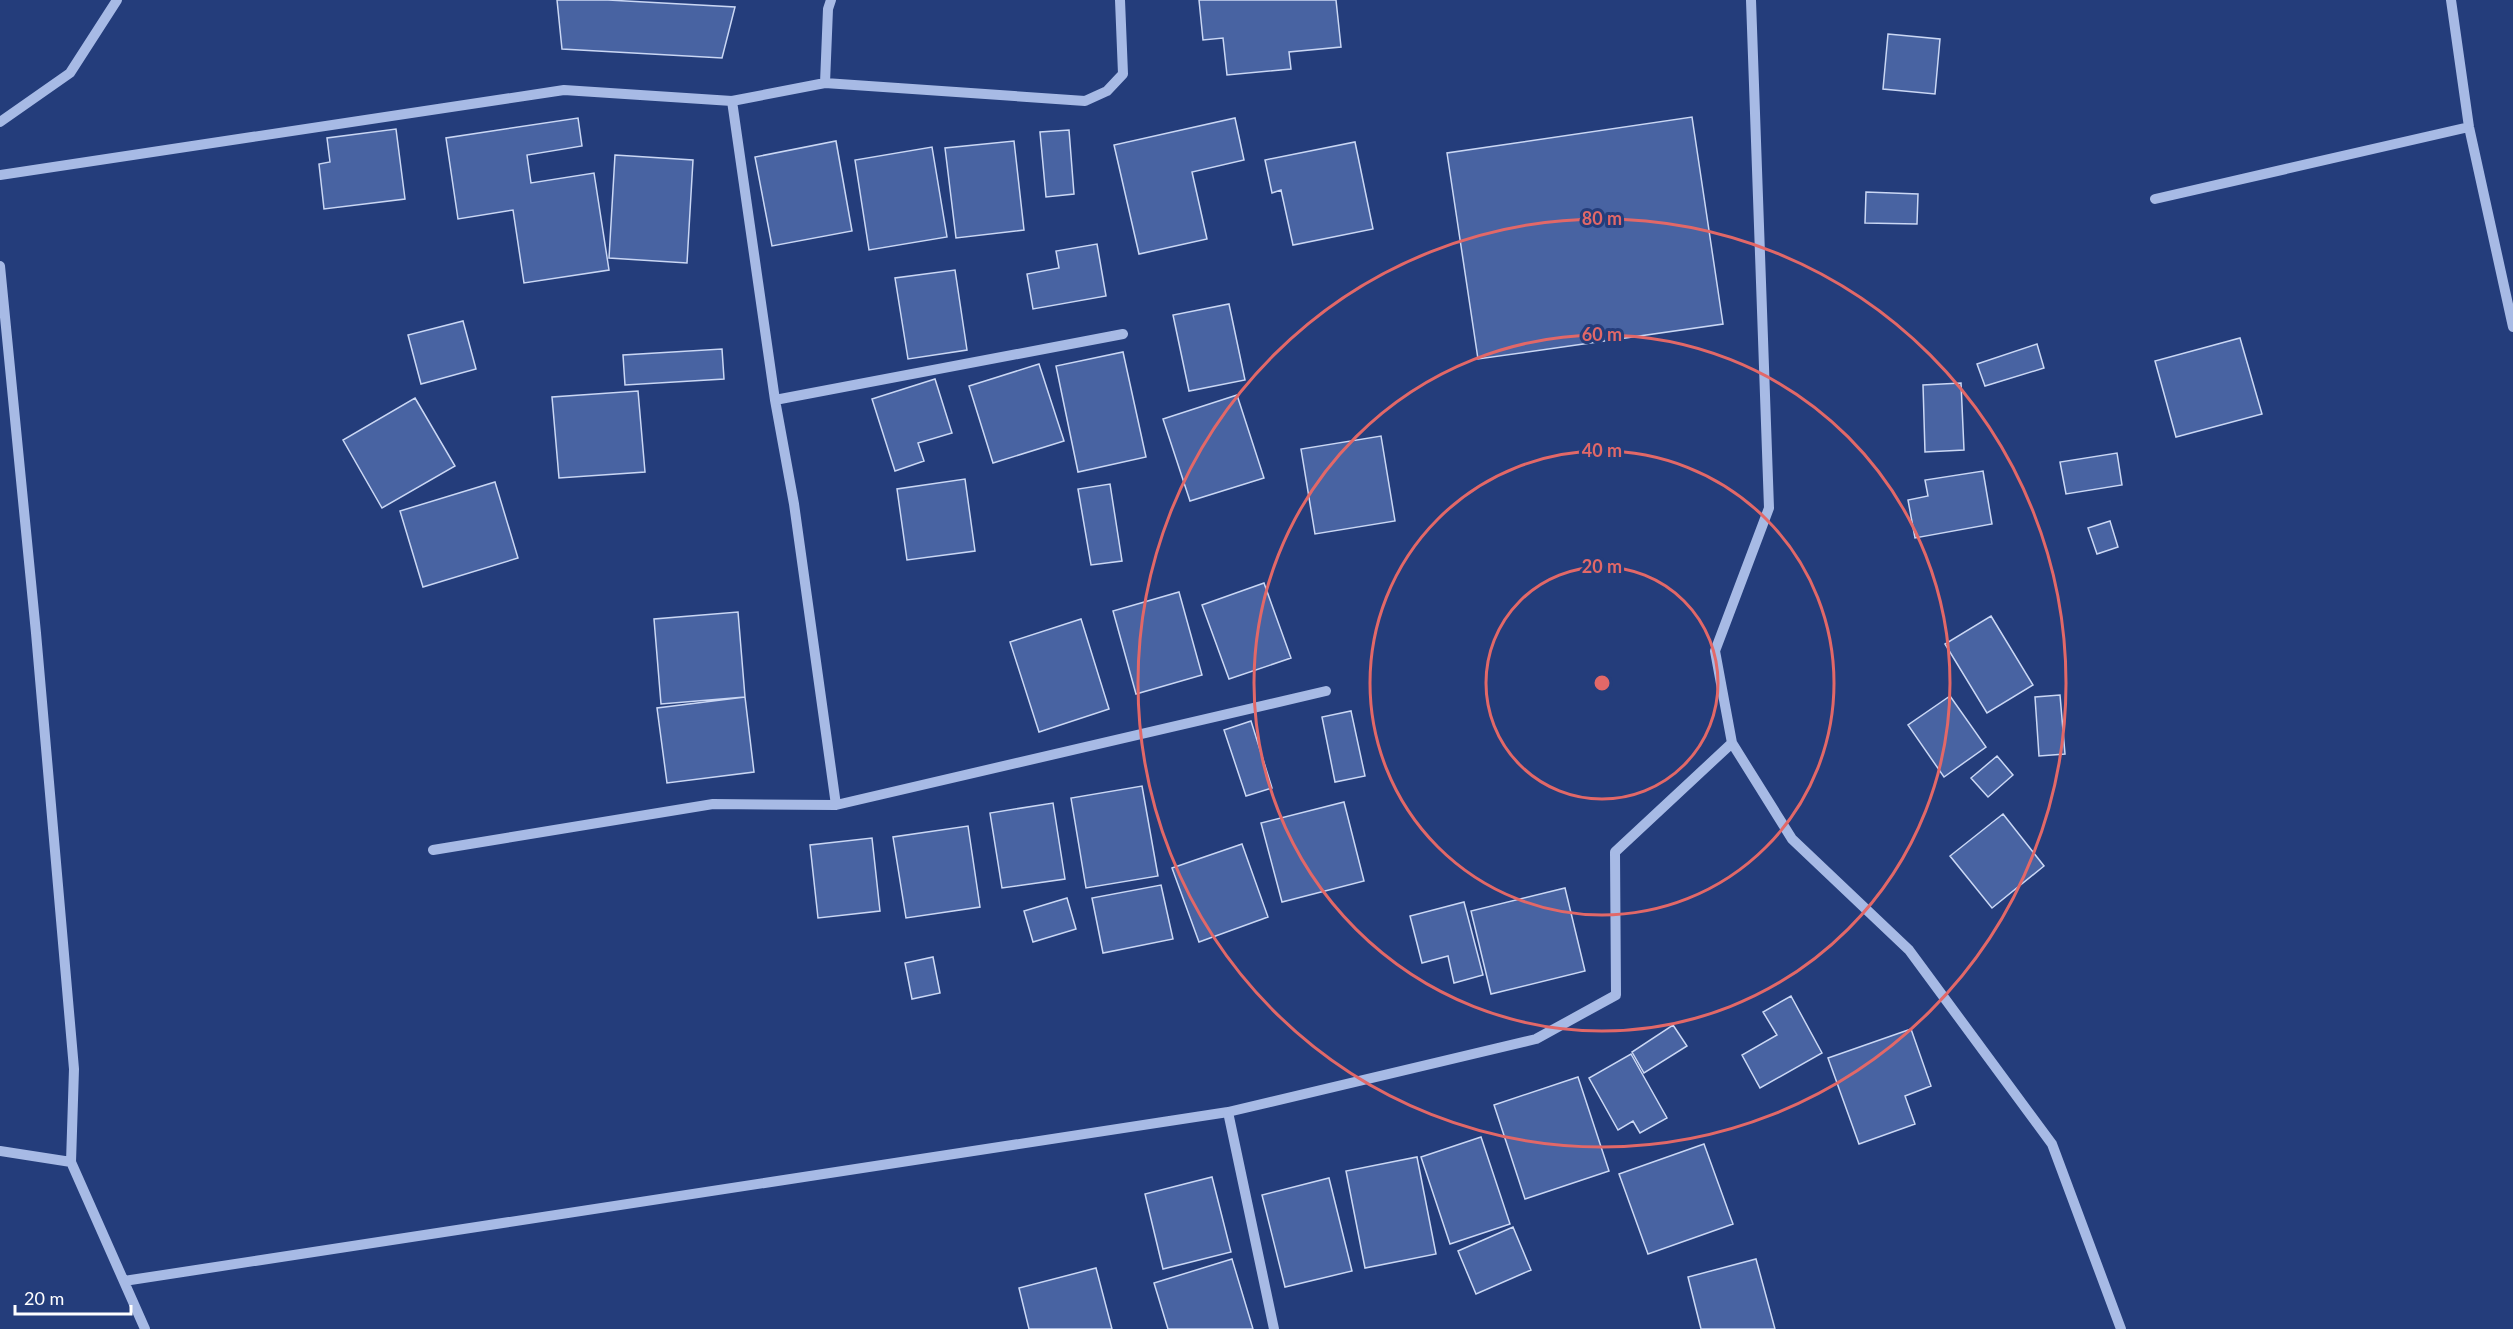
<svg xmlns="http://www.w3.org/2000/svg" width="2513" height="1329" viewBox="0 0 2513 1329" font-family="Lato,sans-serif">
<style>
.building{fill:#4863a2;stroke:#cad7f4;stroke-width:1.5}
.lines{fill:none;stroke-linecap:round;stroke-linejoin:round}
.minor{stroke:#a7bae5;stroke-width:10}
.ring{fill:none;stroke:#e26868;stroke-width:3}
.centre{fill:#e26868;stroke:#243d7b;stroke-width:3}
.ring-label{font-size:18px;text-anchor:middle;font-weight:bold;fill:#e26868;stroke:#243d7b;stroke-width:6;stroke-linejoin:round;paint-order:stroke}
</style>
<rect width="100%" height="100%" fill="#243d7b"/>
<!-- building -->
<path class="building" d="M557 0H608L735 7 722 58 562 49Z
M1199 0H1336L1341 47 1289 52 1291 69 1227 75 1223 38 1203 40Z
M1888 34 1940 39 1935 94 1883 89Z
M1692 117 1723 324 1478 359 1447 153Z
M578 118 582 146 527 155 531 183 594 173 609 270 524 283 513 210 458 219 446 138Z
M1235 118 1244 160 1192 172 1207 239 1139 254 1114 145Z
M396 129 405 199 324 209 319 164 330 162 327 138Z
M1069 130 1074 194 1046 197 1040 132Z
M836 141 852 231 772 246 755 157Z
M1014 141 1024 230 956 238 945 148Z
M1355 142 1373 229 1293 245 1281 190 1272 193 1265 160Z
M932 147 947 237 869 250 855 160Z
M615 155 693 160 687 263 609 258Z
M1866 192 1918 194 1917 224 1865 223Z
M1097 244 1106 296 1033 309 1027 274 1059 268 1056 251Z
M955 270 967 350 908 359 895 278Z
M1229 304 1245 380 1189 391 1173 315Z
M463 321 476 369 421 384 408 335Z
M2240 338 2262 414 2176 437 2155 361Z
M2037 344 2044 368 1985 386 1977 364Z
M722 349 724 379 625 385 623 355Z
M1123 352 1146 457 1078 472 1056 366Z
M1039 364 1064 441 993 463 969 386Z
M935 379 952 433 918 443 924 461 895 471 872 399Z
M1961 383 1964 450 1925 452 1923 385Z
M638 391 645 472 559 478 552 397Z
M1237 395 1264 478 1190 501 1163 419Z
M415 398 455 466 382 508 343 440Z
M1381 436 1395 521 1315 534 1301 449Z
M2117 453 2122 485 2066 494 2060 462Z
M1983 471 1992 524 1915 538 1908 500 1928 496 1925 480Z
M965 479 975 551 907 560 897 489Z
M495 482 518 558 423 587 400 511Z
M1110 484 1122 561 1091 565 1078 489Z
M2110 521 2118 547 2097 554 2088 528Z
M1264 583 1291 658 1229 679 1202 605Z
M1179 592 1202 675 1136 694 1113 611Z
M738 612 745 697 661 704 654 619Z
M1991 616 2033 685 1987 713 1945 644Z
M1081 619 1109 709 1039 732 1010 642Z
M2060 695 2065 754 2039 756 2035 697Z
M1950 696 1986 747 1944 777 1908 725Z
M745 697 754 772 667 783 657 708Z
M1351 711 1365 776 1335 782 1322 717Z
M1251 721 1272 788 1246 796 1224 730Z
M1997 756 2013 775 1988 797 1971 778Z
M1142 786 1158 876 1086 888 1071 798Z
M1344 802 1364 881 1282 902 1261 823Z
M1053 803 1065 879 1002 888 990 813Z
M2003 814 2044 866 1992 908 1950 856Z
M968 826 980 907 906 918 893 837Z
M872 838 880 911 818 918 810 845Z
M1242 844 1268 917 1199 942 1172 868Z
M1161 885 1173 939 1103 953 1092 898Z
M1565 888 1585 971 1491 994 1471 911Z
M1067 898 1076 929 1033 942 1024 911Z
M1464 902 1483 975 1454 983 1448 956 1422 963 1410 916Z
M933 957 940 993 912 999 905 963Z
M1791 996 1822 1053 1760 1088 1742 1055 1777 1035 1763 1012Z
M1673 1025 1687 1046 1644 1073 1632 1052Z
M1911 1029 1931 1086 1905 1096 1915 1124 1859 1144 1828 1058Z
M1631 1054 1667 1118 1640 1133 1633 1121 1618 1130 1589 1078Z
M1578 1077 1609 1171 1525 1199 1494 1105Z
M1481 1137 1510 1224 1450 1244 1421 1157Z
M1704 1144 1733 1224 1648 1254 1619 1174Z
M1417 1157 1436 1254 1365 1268 1346 1171Z
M1212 1177 1231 1252 1163 1269 1145 1194Z
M1329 1178 1352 1271 1285 1287 1262 1195Z
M1513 1227 1531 1270 1476 1294 1458 1251Z
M1232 1259 1253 1329H1168L1154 1283Z
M1756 1259 1775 1329H1701L1688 1277Z
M1096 1268 1112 1329H1029L1019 1288Z"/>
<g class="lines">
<!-- minor -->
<path class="minor" d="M831 0 828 9 825 83 732 101 775 400 794 504 836 805
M1751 0 1769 508 1715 651 1732 743 1792 839 1909 950 2052 1144 2121 1329
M2451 0 2469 127 2513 327
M825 83 1085 101 1107 91 1123 74 1120 0
M0 122 70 73 117 0
M0 175 564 90 732 101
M2155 199 2469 127
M0 266 36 633 74 1069 71 1162 145 1329
M775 400 1123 334
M433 850 713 804 836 805 1326 691
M1228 1112 1274 1329
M0 1151 71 1162
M124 1281 1228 1112 1536 1039 1616 995 1615 852 1732 743"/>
</g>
<!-- distance rings -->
<g class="ring">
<circle cx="1602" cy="683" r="116"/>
<circle cx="1602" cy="683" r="232"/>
<circle cx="1602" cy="683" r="348"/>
<circle cx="1602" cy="683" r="464"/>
</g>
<circle cx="1602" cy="683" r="9" class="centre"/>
<g class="ring-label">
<text x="1602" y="225">80 m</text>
<text x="1602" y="341">60 m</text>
<text x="1602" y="457">40 m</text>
<text x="1602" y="573">20 m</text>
</g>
<!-- scale -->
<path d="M15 1305v9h116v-9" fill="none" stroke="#ffffff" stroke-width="3"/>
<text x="24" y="1305" font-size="18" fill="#ffffff" stroke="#243d7b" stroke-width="4.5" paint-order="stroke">20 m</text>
</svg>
